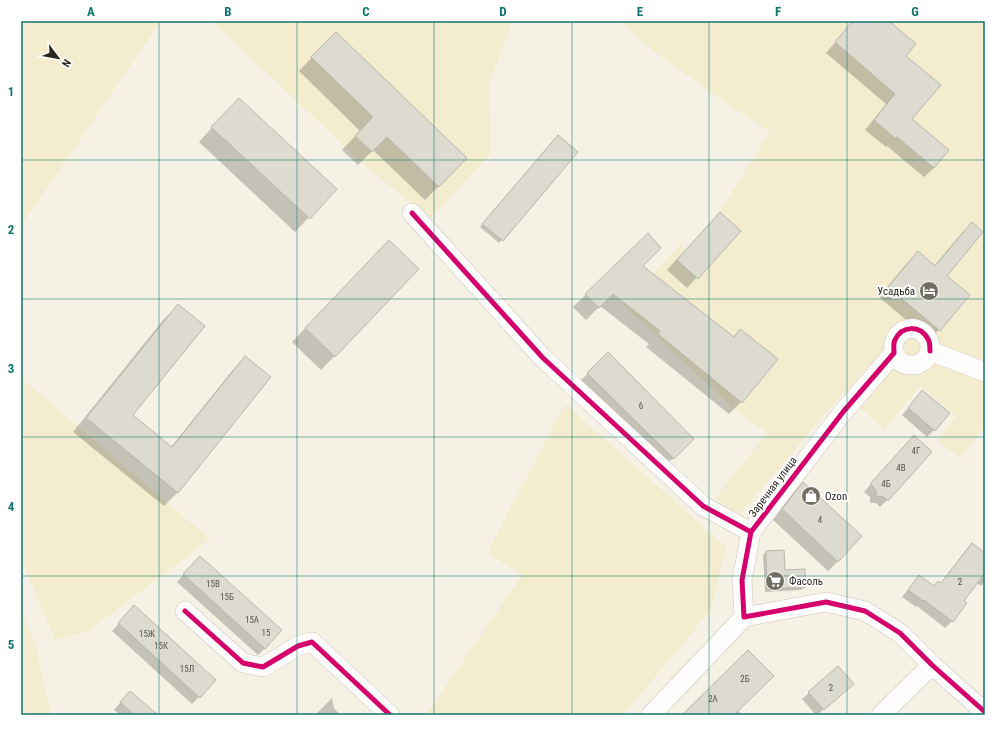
<svg xmlns="http://www.w3.org/2000/svg" width="1006" height="736" viewBox="0 0 1006 736" font-family="'Roboto Condensed',sans-serif">
<style>
.green{fill:#f3ecce}
.shadow{fill:#0003}
.building{fill:#dddad0;stroke:#b8b6ac}
.lines{fill:none;stroke-linecap:round;stroke-linejoin:round}
.street-casing{stroke:#c8c5bb;stroke-width:20}
.street{stroke:#fefdfb;stroke-width:19}
.cycleway-casing{stroke:#fff;stroke-width:8}
.cycleway{stroke:#d6006c;stroke-width:5}
.grid{fill:none;stroke:#0f766e;stroke-width:1;stroke-opacity:0.55}
.labels{text-anchor:middle;dominant-baseline:central;stroke-width:4;stroke-linejoin:round;paint-order:stroke}
.number-label{font-size:9px;fill:#56544b}
.poi-label{font-size:11px;fill:#29271f;stroke:#fff;text-anchor:start}
.street-label{font-size:11px;fill:#29271f;stroke:#fff}
.neatline{fill:none;stroke:#0f766e;stroke-width:1.5}
.grid-label{font-size:13px;text-anchor:middle;font-weight:bold;fill:#0f766e}
</style>
<rect width="100%" height="100%" fill="#f5f2e5"/>
<!-- green -->
<path class="green" d="M21 21H161L21 226Z
M212 21H513L489 83 491 153 430 219 363 164Z
M620 21H985V427L960 458 937 440 956 416 921 386 884 429 843 393 739 515 715 498 767 433 734 409 623 305 681 243 690 258 770 132 726 103 656 53Z
M21 378 210 539 88 631 55 640 21 558Z
M565 404 726 547 711 610 623 715H426L522 575 487 553Z
M21 611 36 646 51 715H21Z"/>
<!-- shadow -->
<path class="shadow" d="M853 21H888L904 56 911 119 934 168 924 177 887 146 886 147 865 130 886 104 826 53Z
M322 47 439 186 425 200 373 150 358 165 342 150 360 131 299 71Z
M226 112 336 189 295 232 199 142Z
M555 139 577 152 499 243 480 227Z
M710 223 740 231 687 288 667 270Z
M972 224 945 276 939 330 929 339 879 297 908 262 918 253 934 266 962 233Z
M648 235 641 266 733 337 740 330 776 359 741 402 729 414 646 347 649 344 600 306 586 320 573 307Z
M375 255 418 269 321 370 292 342Z
M178 306 132 415 171 447 232 371 245 358 178 492 164 506 73 432 164 319Z
M608 354 693 439 663 468 578 383Z
M923 391 934 430 927 437 902 415Z
M908 443 887 500 880 507 876 503H870V497L864 492Z
M804 483 838 561 828 571 773 520 793 493Z
M972 544 985 554V576L980 572 979 574 985 579V582L981 586 977 583 962 601 952 621 945 628 917 606 916 607 902 597 913 583 919 576 933 587 938 582 940 584 965 551Z
M766 552 784 571 805 587 801 590 765 592 763 555Z
M193 564 265 648 258 655 177 582Z
M128 613 215 680 192 704 112 631Z
M846 690 817 715H816L802 699 809 693Z
M332 698 334 708 340 715H315Z
M123 699 142 715H120L114 710Z
M737 710 742 715H683Z"/>
<!-- building -->
<path class="building" d="M853 21H889L916 44 906 56 941 85 912 119 949 150 934 168 897 137 896 139 874 120 895 94 835 42Z
M336 32 467 158 439 187 387 137 372 152 355 136 373 117 311 57Z
M239 98 337 189 310 219 211 127Z
M558 135 578 152 503 241 482 224Z
M720 212 741 231 698 279 677 260Z
M972 222 983 232 947 276 970 295 940 331 888 287 918 251 935 266Z
M648 233 661 248 643 266 734 337 740 329 778 359 742 403 658 334 660 331 613 294 599 308 585 294Z
M389 240 419 269 335 357 305 328Z
M178 304 205 326 133 415 172 447 245 356 271 377 178 493 86 418Z
M608 352 694 439 674 459 587 373Z
M922 390 950 413 935 431 908 408Z
M914 435 932 452 888 501 883 496 876 497V490L870 484Z
M803 482 862 536 838 562 782 509Z
M972 543 985 553V573L964 601 967 603 953 622 924 600 923 601 908 590 919 575 934 586 938 581 941 583Z
M784 550 785 570 805 569 806 587 767 589 766 551Z
M200 556 282 630 265 649 183 574Z
M134 605 216 680 200 698 118 623Z
M748 650 774 676 734 715H682Z
M838 666 854 684 824 710 808 692Z
M130 691 158 715H134L120 702Z"/>
<g class="lines">
<!-- street casing -->
<g class="street-casing">
<path id="street" d="M412 213 543 358 703 506 751 532
M930 351 985 372
M894 353 899 361 907 365H917L925 360 930 351
M185 611 243 663 263 667 298 646 312 642 390 715
M744 617 742 580 751 532 843 412 894 353C894 349 893 343 895 340 902 325 920 325 928 339 930 342 930 347 930 351
M744 617 826 602 865 611 900 633 932 665 985 712
M651 715 744 617
M881 715 932 665"/>
</g>
<!-- street -->
<use href="#street" class="street"/>
<!-- cycleway casing -->
<g class="cycleway-casing">
<path id="cycleway" d="M412 213 543 358 703 506 751 532
M930 351C930 347 930 342 928 339 920 325 902 325 895 340 893 343 894 349 894 353L843 412 751 532 742 580 744 617 826 602 865 611 900 633 932 665 985 712
M185 611 243 663 263 667 298 646 312 642 390 715"/>
</g>
<!-- cycleway -->
<use href="#cycleway" class="cycleway"/>
</g>
<!-- grid -->
<path class="grid" d="M159 21V715M297 21V715M434 21V715M572 21V715M709 21V715M847 21V715M21 160H985M21 299H985M21 437H985M21 576H985"/>
<!-- icons -->
<defs>
<g id="hotel-disc" transform="scale(1)"><circle r="9.5" fill="#706e64" stroke="#fff"/><path d="M-6-4.5h1.5V1H6V5H4.5V3h-9V5H-6ZM-4 0a1.8 1.8 0 1 1 3.6 0ZM.5 0V-2.5h3Q6-2.5 6 0Z" fill="#fff"/></g>
<g id="shop-disc" transform="scale(1)"><circle r="9.5" fill="#706e64" stroke="#fff"/><path d="M-5-2.5h2.3a2.7 3.5 0 0 1 5.4 0H5L5.5 6h-11ZM-1.5-2.5h3a1.5 2.3 0 0 0-3 0Z" fill="#fff"/></g>
<g id="supermarket-disc" transform="scale(1)"><circle r="9.5" fill="#706e64" stroke="#fff"/><path d="M-6-5.5h2.5l.6 2H6L4.5 2H-2.5L-4.4-4H-6ZM-1.5 3.2a1.3 1.3 0 1 0 .1 0ZM3 3.2a1.3 1.3 0 1 0 .1 0Z" fill="#fff"/></g>
</defs>
<g fill-rule="evenodd">
<use href="#hotel-disc" x="929" y="291"/>
<use href="#shop-disc" x="811" y="496"/>
<use href="#supermarket-disc" x="775" y="581"/>
</g>
<g class="labels">
<!-- number labels -->
<g class="number-label">
<text x="641" y="406">6</text>
<text x="916" y="451">4Г</text>
<text x="901" y="468">4В</text>
<text x="886" y="484">4Б</text>
<text x="820" y="520">4</text>
<text x="960" y="582">2</text>
<text x="213" y="584">15В</text>
<text x="227" y="597">15Б</text>
<text x="252" y="620">15А</text>
<text x="266" y="633">15</text>
<text x="147" y="634">15Ж</text>
<text x="161" y="646">15К</text>
<text x="187" y="669">15Л</text>
<text x="745" y="679">2Б</text>
<text x="831" y="688">2</text>
<text x="713" y="699">2А</text>
</g>
<!-- poi labels -->
<g class="poi-label">
<text x="915" y="291" text-anchor="end">Усадьба</text>
<text x="825" y="496">Ozon</text>
<text x="789" y="581">Фасоль</text>
</g>
<!-- street labels -->
<g class="street-label">
<text transform="translate(773 487) rotate(-53)">Заречная улица</text>
</g>
</g>
<!-- border -->
<rect width="1006" height="736" fill="none" stroke="#ffffff" stroke-width="44"/>
<!-- north arrow -->
<g transform="translate(58 58) rotate(122)" stroke="#ffffff" stroke-width="3" paint-order="stroke">
<path d="M0-3L7 15L0 10L-7 15Z" fill="#29271f"/>
<text y="-6" font-size="11" font-weight="bold" text-anchor="middle" fill="#29271f">N</text>
</g>
<rect x="22" y="22" width="962" height="692" class="neatline"/>
<g class="grid-label">
<text x="91" y="16">A</text>
<text x="228" y="16">B</text>
<text x="366" y="16">C</text>
<text x="503" y="16">D</text>
<text x="640" y="16">E</text>
<text x="778" y="16">F</text>
<text x="915" y="16">G</text>
<text x="11" y="96">1</text>
<text x="11" y="234">2</text>
<text x="11" y="373">3</text>
<text x="11" y="511">4</text>
<text x="11" y="649">5</text>
</g>
</svg>
